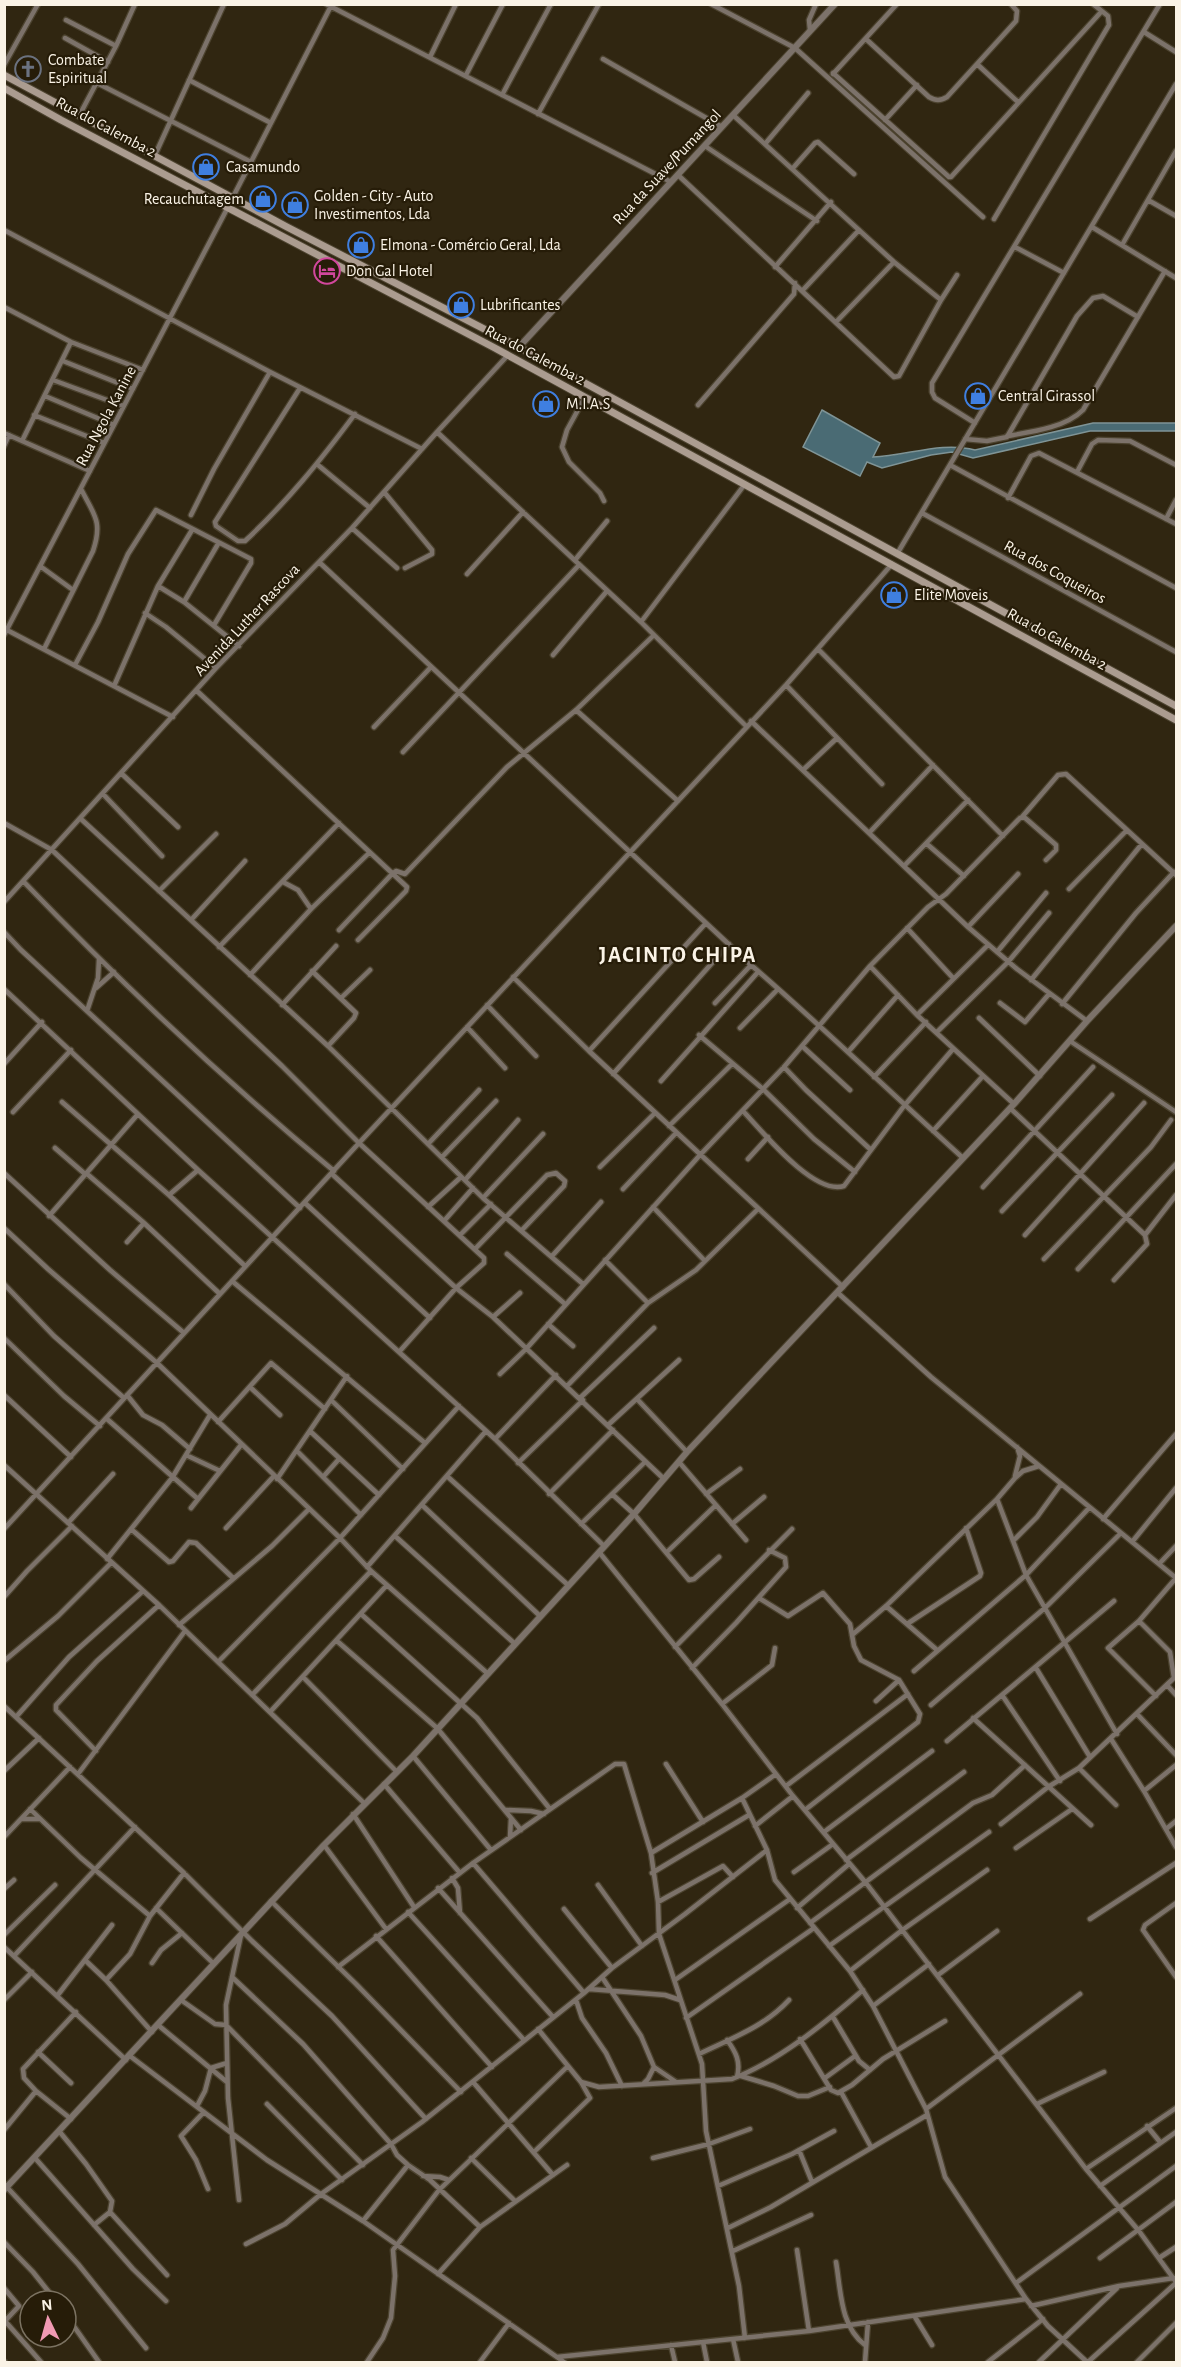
<svg xmlns="http://www.w3.org/2000/svg" width="1181" height="2367" viewBox="0 0 1181 2367" font-family="'Alegreya Sans',sans-serif">
<style>
.water{fill:#4a6b74;stroke:#7f9496;stroke-width:1.5}
.lines{fill:none;stroke-linecap:round;stroke-linejoin:round}
.minor-casing{stroke:#4c432f;stroke-width:7}
.tertiary-casing{stroke:#4c432f;stroke-width:8}
.secondary-casing{stroke:#4c432f;stroke-width:9}
.minor{stroke:#7c726a;stroke-width:4.5}
.tertiary{stroke:#7c726a;stroke-width:6}
.secondary{stroke:#ab9c90;stroke-width:7}
.labels{text-anchor:middle;dominant-baseline:central;stroke-width:4.5;stroke-linejoin:round;paint-order:stroke}
.poi-label{font-size:16px;fill:#faf3e6;stroke:#261c08;text-anchor:start}
.street-label{font-size:16px;fill:#faf3e6;stroke:#261c08}
.district-label{font-size:22px;font-weight:bold;letter-spacing:1.5px;fill:#faf3e6;stroke:#261c08}
</style>
<rect width="100%" height="100%" fill="#302611"/>
<!-- water -->
<path class="water" d="M822 410 880 443 873 457C907 456 941 441 975 450L1093 423H1176V431H1090L973 458 952 452 931 455 882 468 867 462 860 476 803 447Z"/>
<g class="lines">
<!-- minor casing -->
<g class="minor-casing">
<path id="minor" d="M326 4 671 182
M711 4 795 48 983 217
M66 20 116 46
M810 30 809 20 816 4
M1144 32 1176 52
M65 38 108 62
M866 39 929 97C936 101 940 101 947 97L1016 21 1017 11 1011 4
M430 57 456 4
M603 59 722 127
M977 64 1018 102
M4 65 38 4
M833 73 949 177H951L1101 12
M833 74 897 4
M466 75 503 4
M189 80 271 123
M97 83 251 162
M502 95 551 4
M538 114 599 4
M733 115 894 262 941 300
M79 116 116 46 135 4
M885 120 917 85
M765 144 808 93
M705 146 817 221
M155 155 224 4
M793 168 815 143 818 142 854 174
M678 175 894 377 899 376 941 300 957 275
M233 197 332 4
M1148 200 1176 216
M994 219 1109 25 1108 16 1093 4
M1092 227 1176 278
M4 230 270 372 422 449
M1122 245 1176 151
M1015 247 1064 273
M775 267 831 202
M802 291 859 230
M4 307 71 342 143 370
M836 322 894 262
M63 361 133 389
M53 380 123 406
M300 388 215 522 216 526 238 541H245C287 502 320 461 355 414
M45 396 114 425
M585 397 567 430 562 447 569 462 600 493 604 501
M698 405 794 294 795 283
M34 415 104 443
M975 423 935 398 932 392V383L1160 4
M437 432 641 622 746 726
M4 433 90 471
M1007 436C1031 432 1065 428 1083 410L1165 271
M965 439 987 441 1007 437 1077 316 1093 298 1103 296 1138 317
M22 441 71 342
M4 446 9 435
M318 465 370 508
M950 465 1176 588
M1077 472 1092 444 1098 440 1130 441 1176 465
M384 492 432 550V554L405 568
M1008 498 1031 456 1039 453 1176 524
M922 513 1176 652
M191 515 214 469 270 372
M1166 519 1176 500
M352 528 397 568
M897 554 1176 84
M575 560 607 521
M319 562 751 965C823 1027 892 1094 963 1158
M40 566 73 590
M467 574 523 512
M158 586 184 602 239 646
M184 602 218 544
M145 613 166 627 216 668
M641 622 745 484
M5 629 173 717
M4 635 228 207
M44 649 93 551C103 521 94 515 81 489
M818 649 1003 836
M553 655 607 591
M75 665 98 622 128 554 156 510 251 559V563L214 625
M786 685 882 784
M114 686 158 586 192 530
M197 691 407 887 406 891 358 940
M576 710 678 801
M751 721 968 927 1017 969 1087 1021
M374 727 431 667
M403 752 579 565
M803 770 837 738
M122 774 178 827
M103 794 162 856
M1022 817 1058 775 1066 774 1176 875
M81 819 328 1046 483 1198 583 1284
M4 823 52 850 282 1066 359 1143 484 1258V1263L456 1288 399 1352
M869 833 933 765
M927 844 964 876
M904 866 968 800
M24 882C122 984 225 1081 334 1171
M283 882 298 890 311 909
M1069 889 1126 831
M159 891 216 834
M4 902 216 668 352 528 437 432 508 355
M191 920 245 861
M968 927 1018 874
M907 928 953 978
M339 930 392 874 396 871 405 874 507 767 576 710 653 636
M4 932 21 950 300 1208
M219 947 339 823
M997 952 1046 893
M870 966 917 1015 1014 1104
M312 971 356 1013 354 1018 328 1046
M250 975 311 909 369 853
M513 977 589 1051 843 1287
M1031 980 1141 845
M96 988 114 972
M4 989 198 1170 495 1439 604 1546
M341 998 370 970
M715 1003 751 965
M1000 1003 1025 1022 1049 994
M1062 1004 1136 913 1174 872
M282 1005 336 946
M487 1005 536 1056
M87 1011 98 978 99 959
M917 1015 988 945
M979 1018 1040 1076
M467 1027 505 1068
M740 1028 778 989
M937 1032 1008 962 1049 913
M699 1035 763 1089 814 1139 855 1172
M1070 1041 1176 1112
M802 1046 850 1090
M589 1051 706 923
M848 1052 898 995
M4 1064 42 1022
M784 1067 806 1090 871 1150
M613 1074 729 944
M874 1077 926 1022
M661 1081 758 972
M62 1102 169 1195 245 1266
M1010 1108 1145 1235 1147 1244 1114 1280
M743 1111C762 1131 814 1196 844 1186L904 1106 953 1049
M13 1112 71 1050
M669 1126 732 1064
M933 1131 982 1077
M428 1144 479 1090
M55 1148 85 1174
M442 1157 496 1101
M748 1159 768 1137
M600 1167 655 1113
M4 1173 110 1270 184 1333
M86 1173 144 1223 220 1294
M332 1174 456 1288 493 1317 664 1479
M465 1180 518 1120
M983 1187 1093 1067
M623 1189 676 1133
M169 1195 198 1170
M483 1198 543 1134
M305 1203 430 1318
M428 1207 461 1177
M653 1207 705 1261
M1002 1211 1112 1095
M49 1216 138 1114
M444 1221 473 1188
M4 1228 48 1269 157 1363 340 1538 371 1571 487 1673
M460 1235 491 1204
M1025 1235 1144 1103
M1145 1235 1176 1195
M127 1242 144 1223
M475 1249 547 1175 556 1173 565 1181 564 1186 522 1230
M507 1254 565 1304
M552 1256 601 1202
M1044 1259 1151 1147 1171 1120
M605 1260 648 1303
M1078 1269 1176 1164
M232 1281 425 1443
M4 1284 54 1336 124 1398
M838 1293 931 1377 1176 1578
M493 1317 520 1293
M548 1324 573 1346
M4 1338 64 1396 100 1426
M500 1374 526 1349 700 1155 784 1067 870 966 928 907 946 894 1020 818 1024 817 1056 845V850L1046 860
M567 1386 648 1303 696 1270 758 1209
M250 1387 280 1415
M4 1395 71 1457
M127 1395 143 1415 162 1425 190 1449
M580 1398 654 1328
M637 1399 687 1452
M331 1400 403 1469
M107 1419 198 1499
M218 1422 271 1363 325 1409
M608 1425 679 1360
M311 1432 379 1495
M495 1439 556 1375
M298 1452 361 1515
M186 1455 220 1471
M679 1462 746 1540
M518 1463 583 1400
M4 1465 159 1605 364 1803
M1015 1476 1020 1456 1017 1447
M323 1477 339 1459
M448 1477 568 1585
M277 1479 347 1376
M549 1494 613 1430
M612 1494 634 1514 689 1580 694 1579 719 1557
M706 1494 740 1469
M997 1499 1026 1575 1117 1734
M422 1505 540 1616
M191 1508 241 1445
M1103 1519 1176 1434
M68 1523 113 1474
M581 1524 645 1462
M732 1524 764 1497
M226 1528 274 1476
M4 1529 359 1143 786 685 892 564
M131 1529 169 1562 173 1561 189 1542 196 1543 233 1578
M395 1536 514 1643
M1013 1541 1037 1517 1061 1484
M1132 1542 1176 1488
M599 1552 722 1704 793 1796 866 1883 1086 2169 1139 2231 1176 2282
M667 1552 716 1505
M107 1559 172 1478 210 1415
M1159 1564 1176 1546
M367 1567 486 1431
M4 1597 27 1571 72 1526
M759 1598 788 1616 823 1593 850 1624 854 1646 861 1660 899 1680 920 1714 918 1722 805 1810
M886 1606 937 1650
M361 1614 477 1718 550 1809
M1139 1621 1170 1652 1174 1678
M907 1624 980 1576 981 1573 966 1528
M179 1625 272 1546 309 1509
M852 1635 886 1606 997 1499 1015 1478 1023 1471 1039 1466
M337 1641 437 1728 521 1830
M675 1647 792 1529
M4 1661 58 1616 111 1563
M218 1662 340 1538 459 1406
M692 1668 736 1623 786 1567 785 1558 769 1550
M1036 1668 1090 1757
M914 1671 1026 1575 1089 1508
M303 1677 397 1772
M1167 1685 1176 1695
M252 1695 371 1571
M1002 1695 1060 1781
M1156 1696 1108 1648 1139 1621 1176 1578
M876 1701 899 1680
M722 1704 772 1665 775 1648
M931 1705 1046 1607 1121 1533
M4 1706 184 1873 252 1941 332 2016 426 2119
M270 1712 387 1585
M1137 1714 1176 1755
M16 1717 69 1657 143 1591
M973 1718 1091 1825
M1111 1739 1144 1791 1176 1765
M947 1741 1114 1601
M96 1751 56 1710V1705L97 1661 159 1605
M413 1756 491 1850
M666 1764 703 1822
M1079 1768 1116 1805
M4 1771 39 1738
M78 1774 185 1631
M384 1784 460 1873
M786 1786 908 1694
M1144 1791 1176 1847
M742 1798 767 1850 775 1880 850 1971 873 2006 926 2109 945 2177 1026 2299 1048 2326 1087 2362
M30 1809 81 1858 150 1916
M506 1810 531 1811 544 1814
M353 1814 414 1907
M21 1819H39
M1001 1824 1048 1787 1079 1768 1176 1676
M755 1826 793 1796
M1166 1829 1176 1821
M824 1832 932 1751
M4 1837 70 1767
M510 1837 511 1818
M324 1845 386 1929
M1016 1848 1072 1809
M651 1853 742 1798 776 1774
M846 1860 964 1772
M473 1863 584 1993
M794 1872 833 1844
M652 1873 749 1815
M452 1878 458 1888 460 1913
M598 1885 642 1946
M438 1888 553 2017
M4 1889 14 1880
M271 1901 356 1984 461 2092
M658 1902 723 1866 733 1877
M1176 1903 1145 1925 1143 1930 1176 1977
M156 1908 214 1964
M797 1908 849 1864
M564 1909 612 1968
M408 1912 524 2040
M1090 1919 1176 1863
M810 1923 973 1803 992 1795 1025 1765
M4 1935 55 1885
M376 1936 492 2067
M829 1946 989 1832
M4 1947 126 2060
M14 1956 135 1827
M85 1960 106 1980 152 2032
M152 1963 161 1950 182 1933
M338 1967 473 1863 615 1764H624L651 1853 658 1902 659 1934 702 2064 706 2131 739 2286 745 2338
M850 1971 901 1931 987 1870
M938 1975 997 1931
M232 1977 303 2044 391 2144 397 2155 408 2165 430 2180 480 2227
M602 1977 641 2036 654 2067 676 2082
M106 1980 130 1954 150 1916 184 1873
M675 1980 790 1899
M589 1989 665 1995 680 2000
M57 1996 112 1925
M4 2000 32 1972
M181 2000 215 2024 226 2025 363 2165
M576 2000 582 2018 606 2053 622 2086
M873 2006 929 1964
M833 2017 859 2061 870 2070
M686 2018 814 1928
M158 2025 227 2082
M800 2039 831 2090 838 2093 852 2085 883 2059 945 2021
M727 2040C736 2052 741 2062 737 2077
M38 2052 71 2083
M699 2054C732 2038 764 2027 789 2000
M130 2056 267 2160 363 2221 564 2362
M741 2076 774 2086 798 2096H808L830 2087
M825 2078 855 2056
M473 2082 553 2175
M581 2082 599 2087 732 2079C779 2061 825 2023 863 1990
M643 2084 648 2079 654 2067
M36 2091 71 2119
M841 2092 871 2147
M267 2104 342 2180
M1037 2104 1104 2072
M197 2106 205 2091 211 2068 227 2063
M926 2109 1080 1994
M204 2112 181 2136 196 2160 208 2189
M1147 2126 1160 2142
M4 2130 36 2091 24 2078 23 2069 76 2012
M59 2131 86 2164 112 2201 110 2212 94 2225
M799 2150 812 2182
M534 2152 590 2098 581 2082 538 2029
M35 2158 133 2269 166 2301
M471 2158 515 2201
M653 2158 709 2144 750 2129
M1086 2169 1176 2108
M423 2176 440 2177 449 2180
M4 2184 78 2264 146 2348
M718 2186 792 2154 834 2131
M1100 2186 1176 2132
M239 2200 228 2098 226 2005 241 1935
M110 2212 167 2275
M363 2221 408 2165
M728 2228 771 2207 927 2115
M4 2242 33 2272 56 2301
M246 2244 285 2224 321 2194 422 2122 584 1993 612 1968 685 1914 767 1850
M797 2250 809 2331
M733 2251 811 2215
M1100 2258 1176 2202
M1159 2258 1176 2247
M836 2262C841 2291 840 2326 865 2345
M438 2274 480 2227 567 2165
M1016 2283 1176 2166
M4 2288 19 2306 4 2322
M1031 2306 1119 2286 1174 2278
M66 2315 99 2362
M915 2317 932 2345
M5 2321 41 2362
M733 2339 738 2362
M703 2342 707 2362
M671 2345 675 2362
M557 2357 809 2331 1026 2299
M4 2362H5
M367 2362 383 2338 391 2318 395 2276 393 2250 439 2190 568 2066
M480 2362 509 2323
M865 2362 868 2322
M988 2362 1043 2319
M1039 2362 1117 2288
M1088 2362 1176 2283
M1137 2362 1176 2323"/>
</g>
<!-- tertiary casing -->
<g class="tertiary-casing">
<path id="tertiary" d="M519 347 835 4
M4 2190 324 1845 413 1756 634 1514 687 1452 1014 1104 1087 1021 1176 926"/>
</g>
<!-- secondary casing -->
<g class="secondary-casing">
<path id="secondary" d="M4 75 287 227 519 347 1176 706
M4 88 61 120 493 347 1176 720"/>
</g>
<!-- minor -->
<use href="#minor" class="minor"/>
<!-- tertiary -->
<use href="#tertiary" class="tertiary"/>
<!-- secondary -->
<use href="#secondary" class="secondary"/>
</g>
<!-- icons -->
<defs>
<g id="church-ring" transform="scale(1.35)"><circle r="9.5" fill="#261c08" stroke="#6b7280" stroke-width="1.5"/><path d="M-1.2-6h2.4v3.5h3.3v2.4h-3.3V6h-2.4V-.1h-3.3v-2.4h3.3Z" fill="#6b7280"/></g>
<g id="shop-ring" transform="scale(1.35)"><circle r="9.5" fill="#261c08" stroke="#3f7fe0" stroke-width="1.5"/><path d="M-5-2.5h2.3a2.7 3.5 0 0 1 5.4 0H5L5.5 6h-11ZM-1.5-2.5h3a1.5 2.3 0 0 0-3 0Z" fill="#3f7fe0"/></g>
<g id="hotel-ring" transform="scale(1.35)"><circle r="9.5" fill="#261c08" stroke="#d1479c" stroke-width="1.5"/><path d="M-6-4.5h1.5V1H6V5H4.5V3h-9V5H-6ZM-4 0a1.8 1.8 0 1 1 3.6 0ZM.5 0V-2.5h3Q6-2.5 6 0Z" fill="#d1479c"/></g>
</defs>
<g fill-rule="evenodd">
<use href="#church-ring" x="28" y="69"/>
<use href="#shop-ring" x="206" y="167"/>
<use href="#shop-ring" x="263" y="199"/>
<use href="#shop-ring" x="295" y="205"/>
<use href="#shop-ring" x="361" y="245"/>
<use href="#hotel-ring" x="327" y="271"/>
<use href="#shop-ring" x="461" y="305"/>
<use href="#shop-ring" x="978" y="396"/>
<use href="#shop-ring" x="546" y="404"/>
<use href="#shop-ring" x="894" y="595"/>
</g>
<g class="labels">
<!-- poi labels -->
<g class="poi-label">
<text x="48" y="60">Combate<tspan x="48" dy="18">Espiritual</tspan></text>
<text x="226" y="167">Casamundo</text>
<text x="314" y="196">Golden - City - Auto<tspan x="314" dy="18">Investimentos, Lda</tspan></text>
<text x="244" y="199" text-anchor="end">Recauchutagem</text>
<text x="380" y="245">Elmona - Comércio Geral, Lda</text>
<text x="346" y="271">Don Gal Hotel</text>
<text x="480" y="305">Lubrificantes</text>
<text x="998" y="396">Central Girassol</text>
<text x="566" y="404">M.I.A.S</text>
<text x="914" y="595">Elite Moveis</text>
</g>
<!-- street labels -->
<g class="street-label">
<text transform="translate(106 127) rotate(28)">Rua do Calemba 2</text>
<text transform="translate(667 167) rotate(-47)">Rua da Suave/Pumangol</text>
<text transform="translate(535 355) rotate(28)">Rua do Calemba 2</text>
<text transform="translate(106 416) rotate(-62)">Rua Ngola Kanine</text>
<text transform="translate(1055 572) rotate(29)">Rua dos Coqueiros</text>
<text transform="translate(247 620) rotate(-47)">Avenida Luther Rascova</text>
<text transform="translate(1057 639) rotate(29)">Rua do Calemba 2</text>
</g>
<!-- district labels -->
<g class="district-label">
<text x="678" y="955">JACINTO CHIPA</text>
</g>
</g>
<!-- border -->
<rect width="1181" height="2367" fill="none" stroke="#faf3e6" stroke-width="12"/>
<!-- north arrow -->
<g transform="translate(48 2319) rotate(355)"><circle r="28" fill="#261c08" stroke="#7b7261" stroke-width="1.5"/>
<path d="M0-4.5L10 22L0 15L-10 22Z" fill="#f19ab3"/>
<text y="-9" font-size="16" font-weight="bold" text-anchor="middle" fill="#faf3e6">N</text>
</g>
</svg>
